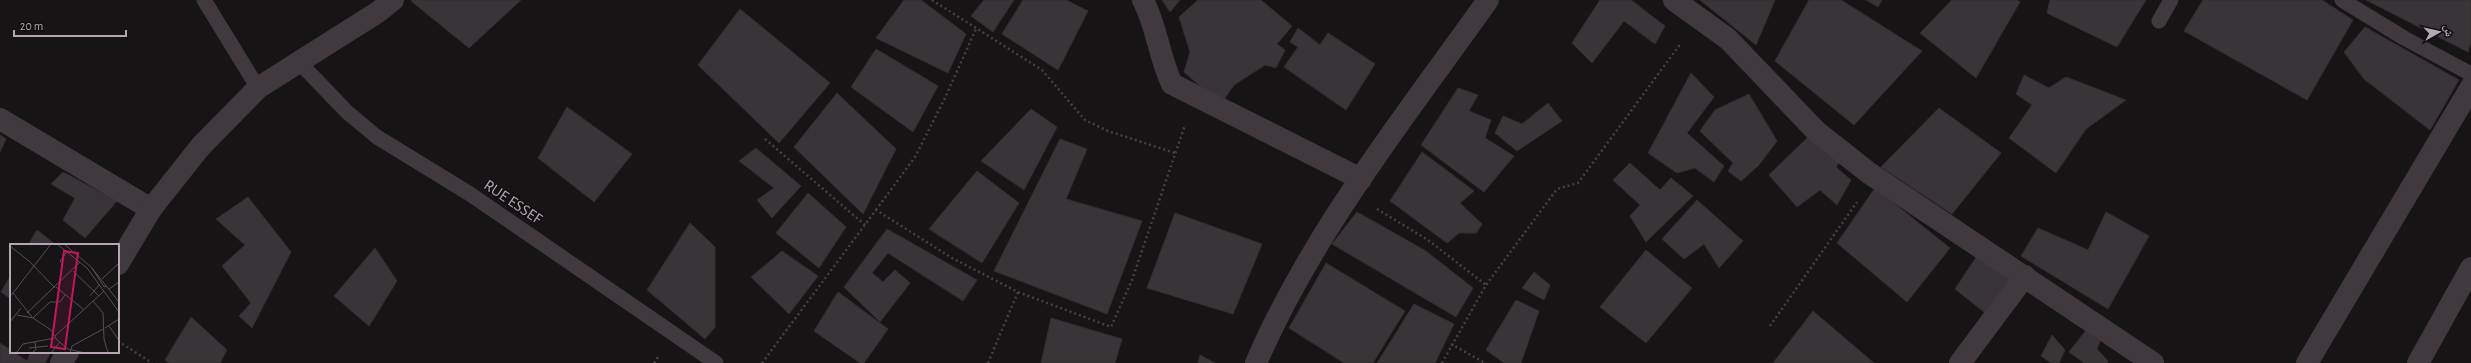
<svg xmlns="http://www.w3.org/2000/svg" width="2471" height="363" viewBox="0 0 2471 363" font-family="'Alegreya Sans','Noto Naskh Arabic',sans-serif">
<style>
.building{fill:#383437;stroke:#322e30}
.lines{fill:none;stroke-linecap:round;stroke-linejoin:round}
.path{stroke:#473f46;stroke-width:2.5;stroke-dasharray:2 3;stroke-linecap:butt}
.service{stroke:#403a3e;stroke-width:15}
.pedestrian{stroke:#403a3e;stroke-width:22}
.minor{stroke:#403a3e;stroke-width:22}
.tertiary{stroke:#403a3e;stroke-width:22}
.labels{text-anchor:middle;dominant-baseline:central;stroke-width:3;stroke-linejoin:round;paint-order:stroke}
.street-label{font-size:16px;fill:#b6a6b4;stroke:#110f10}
.inset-road{fill:none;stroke:#564e55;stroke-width:1}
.view{fill:#c2185b;fill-opacity:0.15;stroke:#c2185b;stroke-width:2}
.inset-edge{fill:none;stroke:#b6a6b4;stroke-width:2}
</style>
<rect width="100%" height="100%" fill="#161415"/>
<!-- building -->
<path class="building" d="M412 0H521L469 48 411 1Z
M904 0H921L966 34 948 73 876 38Z
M984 0H1014L993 32 971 16Z
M1023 0H1066L1088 11 1058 70 1002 34Z
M1162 0H1180L1170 12Z
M1198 0H1261L1292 26 1277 44 1285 50 1276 68 1265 65 1234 85 1221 104 1184 72 1190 52 1179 17Z
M1600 0H1631L1665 26 1655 44 1624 21 1592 63 1572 43Z
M1700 0H1775L1756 45Z
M1809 0H1841L1922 51 1854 125 1775 61Z
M1866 0H1882L1878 7Z
M1952 0H2016L2020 2 1976 78 1920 33Z
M2050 0H2146L2117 47 2047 13Z
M2203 0H2322L2353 20 2307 100 2184 31Z
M2366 0H2471V42L2468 52Z
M740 9 830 83 779 143 698 65Z
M2365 27 2459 80 2430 130 2364 79 2344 52Z
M1298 28 1320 45 1328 33 1375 64 1346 110 1284 67 1298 47 1290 42Z
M876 49 938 86 913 132 851 87Z
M1691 73 1714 97 1687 133 1724 166 1714 182 1695 168 1677 173 1648 153Z
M2024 75 2049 88 2066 77 2126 100 2086 129 2056 173 2009 138 2032 105 2016 94Z
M1458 88 1478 95 1469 111 1491 120 1485 138 1514 156 1484 192 1421 145Z
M837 93 896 149 863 214 794 147Z
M1749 94 1777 141 1759 165 1741 181 1728 171 1733 163 1700 131 1715 110Z
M1548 103 1562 121 1517 151 1495 133 1503 116 1522 124Z
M567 107 632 154 594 202 538 158Z
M1939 108 2001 153 1952 214 1881 167Z
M1031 109 1057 127 1024 190 981 161Z
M0 135 6 139 0 152Z
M1810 135 1841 160 1836 167 1851 180 1837 205 1820 190 1797 207 1769 175Z
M1060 139 1087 149 1066 199 1142 221 1107 314 994 271Z
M756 148 801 186 772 218 757 200 774 188 739 161Z
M1422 152 1474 191 1460 203 1482 224 1476 233H1459L1447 243 1390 201Z
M1630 163 1660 190 1671 178 1693 196 1646 242 1630 216 1640 205 1613 180Z
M977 171 1019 203 982 263 929 229Z
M63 172 117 201 85 238 63 220 75 198 51 184Z
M1875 188 1950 248 1907 302 1837 243Z
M808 193 846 227 819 268 776 233Z
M248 197 291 252 252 328 239 316 251 303 222 266 245 245 216 219Z
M1697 200 1743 241 1719 268 1704 244 1684 259 1662 239Z
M1357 212 1426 251 1473 288 1456 317 1332 244Z
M2106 212 2149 236 2108 309 2021 256 2038 228 2088 250Z
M1175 213 1262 244 1233 314 1147 288Z
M690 223 715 247V327L705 339 647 290Z
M887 229 977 280 963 301 888 253 872 273 883 282 895 270 910 283 880 322 844 287Z
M37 230 56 245H28Z
M375 248 397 281 369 326 334 296Z
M1646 250 1692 288 1646 343 1600 307Z
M782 251 818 276 789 314 751 277Z
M1977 256 2015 277 1989 316 1955 289Z
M1326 263 1405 311 1373 363H1344L1289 328Z
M1534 272 1550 285 1544 300 1522 288Z
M11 275V299L1 292Z
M838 292 888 329 864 363H860L814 331Z
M1516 300 1539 311 1521 363H1504L1486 350Z
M1414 304 1454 324 1435 363H1377Z
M1813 311 1874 363H1773Z
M191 317 227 350 220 363H169L165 360Z
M1051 318 1122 339 1115 363H1041Z
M2087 329 2101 339 2097 349 2108 361 2107 363H2084L2069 352Z
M2052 335 2065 350 2059 363H2051L2041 356Z
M0 343 27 361 31 352H51L45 363H0Z
M1200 355 1215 363H1198Z"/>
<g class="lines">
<!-- path -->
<path class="path" d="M932 0 1042 70 1085 120 1108 131 1175 153
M765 139 865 225
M1377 209 1428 240 1486 285
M876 210 915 157 944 100 976 29
M1770 326 1857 202
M118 341 152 363
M1451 344 1485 363
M654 363 658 357
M762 363 876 210 952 258 1018 292 1111 327 1132 280 1185 125
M988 363 1018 292
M1442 363 1486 285 1557 189 1578 183 1681 43"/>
<!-- service -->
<path class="service" d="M204 0 258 88
M2342 0 2404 38 2471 74
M2159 21 2171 0
M298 61 347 112 377 137 470 194 716 363"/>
<!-- pedestrian -->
<path class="pedestrian" d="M1143 0C1157 27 1159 57 1172 84L1361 179
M1674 0 1728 39 1817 132 1869 173 2153 363
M0 119 151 209
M1256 363C1313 231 1405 117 1488 0"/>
<!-- minor -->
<path class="minor" d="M118 264 151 209 201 146 258 88 378 12 393 0
M61 363 68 352
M1960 363 2025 276
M2307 363 2471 87"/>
<!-- tertiary -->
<path class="tertiary" d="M2418 363 2471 268"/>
</g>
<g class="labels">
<!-- street labels -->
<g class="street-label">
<text transform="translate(513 202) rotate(34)">RUE ESSEF</text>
</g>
</g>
<!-- overview -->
<g transform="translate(10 244)">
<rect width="109" height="109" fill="#161415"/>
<path class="inset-road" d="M47 0 77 24 109 68M54 0 81 23 109 58M0 2 19 17 45 44M53 20 50 17 57 8M82 24 94 43 97 42M63 27 89 52M92 35 109 19M46 43 73 65M99 45 109 38M3 49 41 0M0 52 3 49 22 73M80 52 89 41M83 57 93 69 94 95 98 109M17 69 70 18M7 71 23 74 41 86 47 96 58 105 75 109M23 74 40 58H50L55 51M0 78 11 64M99 82 108 95M95 84 109 75M45 92 94 47M19 104 38 102M6 109 13 100 45 94M22 109 26 105 25 98M41 109 50 98M60 109 62 102 93 85"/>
<path class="view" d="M54 7 68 9 55 105 41 103Z"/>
<rect width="109" height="109" class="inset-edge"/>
</g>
<!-- north arrow -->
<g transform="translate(2439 32) rotate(82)" stroke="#110f10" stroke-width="3" paint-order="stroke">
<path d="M0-3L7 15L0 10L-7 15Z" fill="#b6a6b4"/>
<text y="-6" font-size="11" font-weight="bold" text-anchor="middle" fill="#b6a6b4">ش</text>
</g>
<!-- scale -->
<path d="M14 30v6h112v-6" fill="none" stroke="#b6a6b4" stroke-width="2"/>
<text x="20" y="30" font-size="12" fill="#b6a6b4" stroke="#110f10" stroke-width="3" paint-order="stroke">20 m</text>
</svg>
